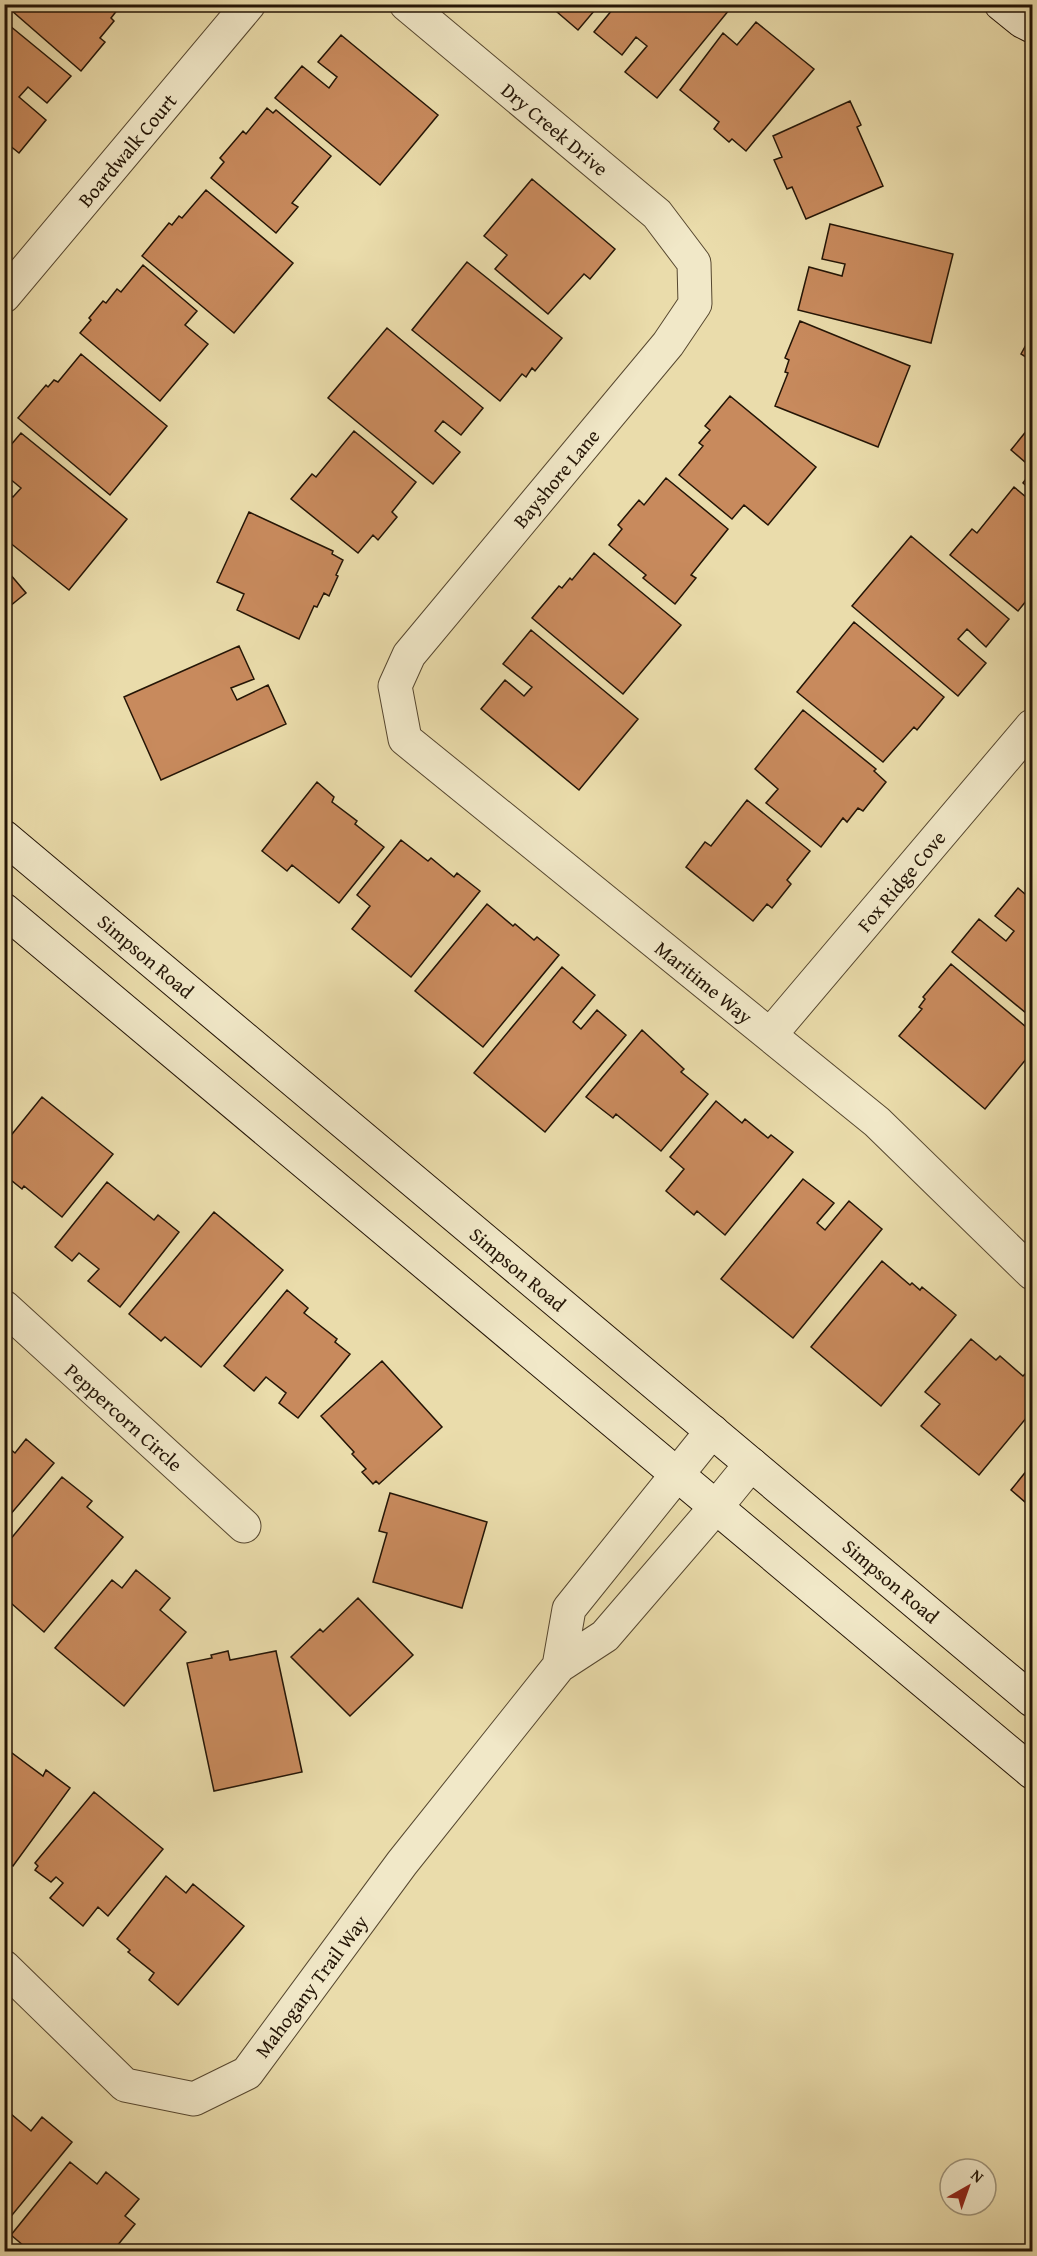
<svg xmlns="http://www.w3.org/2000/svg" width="1037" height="2256" viewBox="0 0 1037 2256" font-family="'Gentium Book Plus',serif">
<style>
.building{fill:#c88a5d;stroke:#241506;stroke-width:1.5}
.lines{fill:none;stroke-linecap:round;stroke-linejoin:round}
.street-casing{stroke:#56472f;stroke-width:35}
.secondary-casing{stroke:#241506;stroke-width:35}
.street{stroke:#f1e8c8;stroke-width:33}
.secondary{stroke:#f1e8c8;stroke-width:33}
.labels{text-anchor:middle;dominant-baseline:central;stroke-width:5;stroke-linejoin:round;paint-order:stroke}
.street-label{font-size:20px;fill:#241506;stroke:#f1e8c8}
</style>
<rect width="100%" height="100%" fill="#eadcab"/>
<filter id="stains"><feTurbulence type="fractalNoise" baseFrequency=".00333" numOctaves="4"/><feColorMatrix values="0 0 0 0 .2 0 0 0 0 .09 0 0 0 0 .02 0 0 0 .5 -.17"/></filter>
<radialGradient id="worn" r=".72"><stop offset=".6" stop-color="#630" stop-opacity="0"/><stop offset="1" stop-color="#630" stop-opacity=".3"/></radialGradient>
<!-- building -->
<path class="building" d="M4 4H122L111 18 114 21 100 38 105 42 81 71Z
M542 4H600L578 30 550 6 547 9Z
M617 4H734L657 98 625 72 647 46 636 37 622 55 594 32Z
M4 21 71 76 47 103 28 87 19 97 46 120 19 153 4 141Z
M756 22 814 69 746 151 732 139 729 142 714 129 719 122 680 90 723 33 737 45Z
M341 35 438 115 380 185 275 98 302 66 329 88 337 77 318 62Z
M850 101 861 125 857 127 883 186 806 219 792 187 787 189 774 160 782 157 773 136Z
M267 108 273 113 276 110 331 156 292 203 298 207 276 233 211 178 224 162 220 158 243 131 246 134Z
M532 179 615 249 590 279 584 274 548 314 495 269 507 255 484 236Z
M206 190 293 263 234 333 142 256 169 223 172 225 179 216 182 218Z
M830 224 953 254 931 343 798 310 809 267 842 276 845 264 822 259Z
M467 262 562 338 535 371 532 368 526 377 522 374 500 401 412 330Z
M143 265 197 311 185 325 208 344 160 401 80 333 91 320 89 318 103 301 106 303 117 289 121 292Z
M800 321 910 366 878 447 775 406 788 373 785 372 789 360 785 358Z
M387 328 483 408 461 435 443 421 435 431 460 452 433 484 328 398Z
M1032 334V361L1021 354Z
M81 354 167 426 110 495 18 418 46 385 48 387 54 380 58 382Z
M730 396 816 467 768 525 744 505 732 519 679 475 703 446 699 443 710 430 705 426Z
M1032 424V468L1011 450Z
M354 431 416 482 392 512 397 517 378 540 373 535 358 553 291 499 312 474 316 477Z
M21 433 127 519 69 590 4 538V490L13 497 21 488 4 474V453Z
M1032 471V491L1023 483Z
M666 478 728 529 691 575 696 578 675 604 643 578 646 575 609 545 622 529 618 525 639 500 644 505Z
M1014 487 1032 502V597L1031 595 1018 611 950 555 972 529 977 533Z
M249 512 333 551 332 554 343 560 336 575 338 576 329 596 324 593 317 607 314 606 299 639 237 610 244 594 217 582Z
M911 536 1009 619 986 647 967 629 958 639 986 663 958 696 852 606Z
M594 553 681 625 623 694 532 618 559 586 562 588 570 578 572 580Z
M4 567 26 593 4 611Z
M854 622 944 697 917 730 914 727 883 762 797 692Z
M531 630 638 719 579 790 481 709 505 680 524 696 532 687 503 664Z
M239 646 254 679 231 688 237 700 268 685 286 724 161 780 124 697Z
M803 710 876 769 874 771 886 782 863 811 858 808 847 822 843 818 821 847 766 803 778 789 755 769Z
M317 782 334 797 332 802 357 821 355 824 384 847 339 903 292 865 287 871 262 851Z
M747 800 810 851 787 880 791 884 772 908 767 904 753 921 686 867 705 842 711 846Z
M401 840 428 861 431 858 454 877 457 873 480 891 411 977 352 929 370 906 357 895Z
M1018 888 1032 900V1018L952 952 979 919 1006 941 1014 931 995 916Z
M487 904 513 926 515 924 534 940 537 937 559 955 483 1047 415 991Z
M951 964 1032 1032V1052L985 1109 899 1036 922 1009 919 1007 925 999 923 997Z
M562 967 595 995 573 1022 581 1029 597 1010 626 1035 545 1132 474 1073Z
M642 1030 684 1069 681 1072 708 1094 661 1151 616 1114 613 1118 586 1097Z
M42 1097 113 1154 62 1217 24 1186 22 1189 7 1177 4 1179V1144Z
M716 1101 742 1123 745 1119 768 1138 771 1135 793 1152 725 1235 697 1211 694 1215 666 1191 684 1169 670 1157Z
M803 1179 834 1203 817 1223 825 1230 849 1201 882 1229 793 1338 721 1279Z
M107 1182 154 1220 158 1215 179 1232 120 1307 88 1281 99 1269 79 1253 72 1261 55 1247Z
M214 1212 283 1270 201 1367 165 1337 161 1341 129 1314Z
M882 1261 910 1285 912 1283 920 1290 922 1287 956 1315 881 1406 811 1347Z
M287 1290 308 1308 304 1313 337 1339 335 1342 350 1354 298 1418 279 1403 286 1393 266 1377 254 1391 224 1366Z
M971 1339 996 1360 1000 1356 1023 1376 1027 1372 1032 1377V1411L979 1475 921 1426 940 1404 925 1392Z
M382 1361 442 1427 379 1484 376 1481 373 1484 362 1472 366 1469 352 1454 354 1452 321 1416Z
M26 1439 54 1463 4 1522V1444L15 1453Z
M1032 1464V1508L1011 1490Z
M62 1477 92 1501 87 1507 123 1537 44 1632 4 1597V1547Z
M390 1493 487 1522 462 1608 373 1582 387 1533 379 1531Z
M136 1570 170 1598 160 1610 186 1632 124 1706 55 1648 112 1580 122 1588Z
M358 1598 413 1655 350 1716 291 1657 320 1629 323 1632Z
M228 1651 230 1660 276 1651 302 1772 214 1791 187 1663 212 1658 211 1655Z
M4 1747 43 1776 46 1770 70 1788 13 1866 4 1860Z
M94 1792 163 1849 108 1916 98 1907 83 1926 50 1898 63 1883 56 1877 51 1882 35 1870 38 1866 35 1863Z
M166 1876 186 1893 193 1884 244 1926 178 2005 149 1980 154 1973 128 1952 130 1950 117 1939Z
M4 2108 31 2131 42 2117 72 2142 8 2220 4 2217Z
M70 2162 97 2184 106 2172 139 2199 125 2216 135 2224 112 2252H31L11 2235Z"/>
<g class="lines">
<!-- street casing -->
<g class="street-casing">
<path id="street" d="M406 4 657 214 694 263 695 304 668 344 409 655 395 686 405 739 877 1122 1032 1273
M4 296 249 4
M770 1035 1032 726
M4 1307 244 1526
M559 1666 569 1609 712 1431
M4 1967 125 2085 194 2099 247 2073 402 1863 559 1666 605 1636 716 1507 751 1464"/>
</g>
<!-- secondary casing -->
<g class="secondary-casing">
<path id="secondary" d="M1001 4 1022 21 1032 26
M4 837 1032 1700
M4 910 1032 1772"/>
</g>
<!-- street -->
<use href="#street" class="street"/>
<!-- secondary -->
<use href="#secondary" class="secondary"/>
</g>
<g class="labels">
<!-- street labels -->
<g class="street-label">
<text transform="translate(555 129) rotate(40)">Dry Creek Drive</text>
<text transform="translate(127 150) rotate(-50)">Boardwalk Court</text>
<text transform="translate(556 478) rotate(-50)">Bayshore Lane</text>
<text transform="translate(901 881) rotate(-50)">Fox Ridge Cove</text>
<text transform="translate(146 956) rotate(40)">Simpson Road</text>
<text transform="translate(704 982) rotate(39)">Maritime Way</text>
<text transform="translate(518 1269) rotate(40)">Simpson Road</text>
<text transform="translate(124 1417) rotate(42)">Peppercorn Circle</text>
<text transform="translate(891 1581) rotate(40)">Simpson Road</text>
<text transform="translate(311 1986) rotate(-53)">Mahogany Trail Way</text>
</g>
</g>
<!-- margin -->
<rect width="1037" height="2256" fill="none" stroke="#eadcab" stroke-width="24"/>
<rect x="6" y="6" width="1025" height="2244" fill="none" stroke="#241506" stroke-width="3"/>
<rect x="12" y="12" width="1013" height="2232" fill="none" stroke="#241506" stroke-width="1.5"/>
<!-- north arrow -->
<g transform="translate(968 2187) rotate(40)"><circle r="28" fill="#f1e8c8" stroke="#9f947a" stroke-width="1.5"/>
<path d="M0-4.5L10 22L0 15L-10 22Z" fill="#8f2418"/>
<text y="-9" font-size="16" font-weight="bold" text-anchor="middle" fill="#241506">N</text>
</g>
<rect width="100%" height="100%" filter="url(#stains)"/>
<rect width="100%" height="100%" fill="url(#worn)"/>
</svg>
